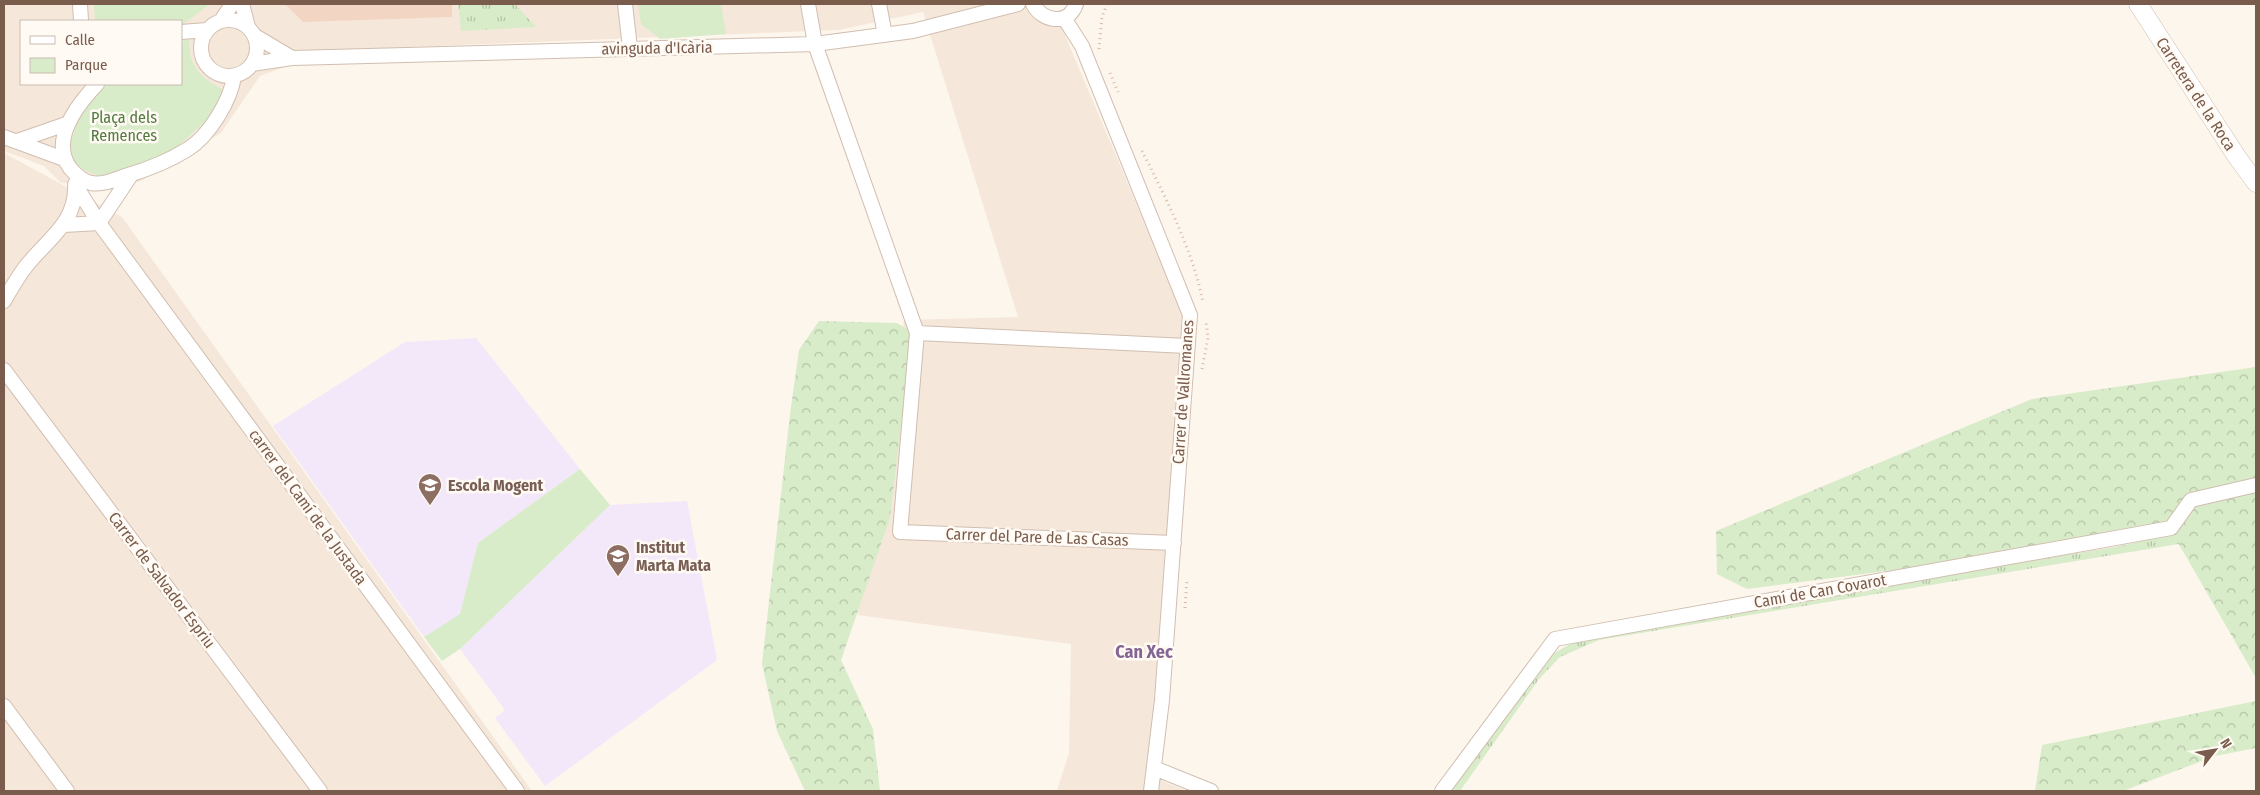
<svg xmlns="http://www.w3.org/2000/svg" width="2260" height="795" viewBox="0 0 2260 795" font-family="'Fira Sans Condensed',sans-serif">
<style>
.residential{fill:#f5e8da;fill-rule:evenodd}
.education{fill:#f3e8fa}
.grass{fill:url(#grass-tufts)}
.forest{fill:url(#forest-crowns)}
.park{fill:#d8ecc9}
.building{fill:#f3d5c3}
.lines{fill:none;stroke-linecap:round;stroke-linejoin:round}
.minor-casing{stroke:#d1beb0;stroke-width:16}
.tertiary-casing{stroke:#d1beb0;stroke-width:19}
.path{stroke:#d9b8a5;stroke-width:3;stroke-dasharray:1 4;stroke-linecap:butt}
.minor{stroke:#fff;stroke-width:14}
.tertiary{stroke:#fff;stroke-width:18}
.labels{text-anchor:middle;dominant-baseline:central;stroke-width:5;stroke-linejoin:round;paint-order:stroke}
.street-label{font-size:16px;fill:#7a5c4d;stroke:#fffaf3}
.park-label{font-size:16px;fill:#537a41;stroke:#fffaf3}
.education-label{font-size:16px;font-weight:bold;fill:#785e54;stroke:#fffaf3;text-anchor:start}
.neighbourhood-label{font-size:18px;font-weight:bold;fill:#846695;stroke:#fffaf3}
</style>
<defs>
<pattern id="grass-tufts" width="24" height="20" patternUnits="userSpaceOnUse" patternTransform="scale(1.25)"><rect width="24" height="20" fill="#d8ecc9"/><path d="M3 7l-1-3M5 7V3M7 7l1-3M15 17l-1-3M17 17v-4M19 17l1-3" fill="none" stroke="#b4c2a5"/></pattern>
<pattern id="forest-crowns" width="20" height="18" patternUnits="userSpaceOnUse" patternTransform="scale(1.25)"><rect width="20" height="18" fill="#d8ecc9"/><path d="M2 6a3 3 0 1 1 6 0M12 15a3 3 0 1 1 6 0" fill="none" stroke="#b4c2a5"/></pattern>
</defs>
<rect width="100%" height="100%" fill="#fdf6ec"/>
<!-- residential -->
<path class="residential" d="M4 4H1033L1060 23 1185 319 1177 560 1160 780 1187 791H1057L1069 753 1071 644 858 615 904 320 1018 317 923 12 839 30 331 50 260 76 221 133 139 182 61 183 44 166 4 151ZM21 21H181V84H21Z
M4 153 122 217 532 791H4Z"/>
<!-- education -->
<path class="education" d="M476 338 580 469 478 543 460 615 424 637 273 426 405 342Z
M687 501 717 660 545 786 495 718 505 710 460 649 610 505Z"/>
<!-- grass -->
<path class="grass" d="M458 4H515L536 27 461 31Z
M2173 534 2179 544 1599 640 1560 657 1539 679 1460 791H1447L1546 658 1582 637 1730 610 2120 546Z"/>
<!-- forest -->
<path class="forest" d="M819 321 897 323 912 332 890 518 841 660 873 729 880 791H805L777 731 762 664 790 414 799 350Z
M2256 367V678L2173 534 1747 589 1717 574 1716 531 2032 399Z
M2256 701V748L2215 756 2123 791H2035L2042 745Z"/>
<!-- park -->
<path class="park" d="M94 4H210L181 26V21H95Z
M638 4H721L726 34 660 39 641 24Z
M189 39C189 68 200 77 224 90L208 119 176 148 136 166 98 176 76 166 69 147 80 115 104 84H181V42Z
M580 469 610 505 460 649 442 661 424 637 460 614 478 543Z"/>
<!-- building -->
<path class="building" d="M285 4H452V17L303 22Z"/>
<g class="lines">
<!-- minor casing -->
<g class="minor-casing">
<path id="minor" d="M80 4 81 21
M242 4 248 27
M625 4 630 48
M808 4 815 44 917 333 900 532 1174 543
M879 4 885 35
M1033 4C1042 22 1069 26 1076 4
M1064 18 1082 46 1190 315 1162 700 1151 791
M201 48a28 28 0 1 1 56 0a28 28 0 1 1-56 0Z
M221 21 232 4
M181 32 207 30
M255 36 292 58
M252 64 292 58 815 44 913 31 1018 4
M97 84C77 105 50 140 70 168 75 174 83 181 91 183 103 185 114 180 125 176 146 170 169 161 188 149 209 136 231 100 234 76
M4 137 64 159
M17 141 69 123
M76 186 99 223 517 791
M99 223 131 175
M64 225 99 223
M4 301C11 289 18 276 27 265 49 238 77 222 75 184
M917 333 1187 346
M4 370 320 791
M4 706 67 791
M1154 768 1211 791
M1442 791 1555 639 2171 528 2191 500 2256 485"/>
</g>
<!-- tertiary casing -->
<g class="tertiary-casing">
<path id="tertiary" d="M2138 4 2237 157 2256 183"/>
</g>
<!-- path -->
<path class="path" d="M1099 49 1102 17 1107 4
M1110 73 1118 92
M1142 151C1165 196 1194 253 1203 303
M1202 369 1208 338 1206 321
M1185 608 1187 579"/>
<!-- minor -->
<use href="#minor" class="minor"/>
<!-- tertiary -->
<use href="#tertiary" class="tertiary"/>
</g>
<!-- icons -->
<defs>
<g id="school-pin" transform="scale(1.25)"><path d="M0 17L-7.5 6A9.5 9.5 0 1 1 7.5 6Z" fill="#8d6e63" stroke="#fffaf3"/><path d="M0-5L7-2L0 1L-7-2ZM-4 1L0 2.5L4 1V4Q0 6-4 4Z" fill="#fff"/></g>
</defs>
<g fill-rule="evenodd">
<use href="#school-pin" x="430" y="485"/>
<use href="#school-pin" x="618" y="556"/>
</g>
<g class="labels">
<!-- street labels -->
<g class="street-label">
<text transform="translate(657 48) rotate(-1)">avinguda d'Icària</text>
<text transform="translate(2196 94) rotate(57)">Carretera de la Roca</text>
<text transform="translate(1183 392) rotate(-86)">Carrer de Vallromanes</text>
<text transform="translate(308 507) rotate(54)">carrer del Camí de la Justada</text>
<text transform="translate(1037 537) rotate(2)">Carrer del Pare de Las Casas</text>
<text transform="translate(162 580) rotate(53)">Carrer de Salvador Espriu</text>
<text transform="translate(1820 591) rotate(-10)">Camí de Can Covarot</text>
</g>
<!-- park labels -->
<g class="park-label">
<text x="124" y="117">Plaça dels<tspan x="124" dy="18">Remences</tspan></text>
</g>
<!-- education labels -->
<g class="education-label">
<text x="448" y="485">Escola Mogent</text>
<text x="636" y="547">Institut<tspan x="636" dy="18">Marta Mata</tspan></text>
</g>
<!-- neighbourhood labels -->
<g class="neighbourhood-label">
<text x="1144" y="652">Can Xec</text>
</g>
</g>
<!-- border -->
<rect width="2260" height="795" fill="none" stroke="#7a5c4d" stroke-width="10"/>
<!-- legend -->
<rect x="20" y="20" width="162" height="65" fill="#fffaf3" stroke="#cabbb1"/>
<rect x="30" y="36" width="25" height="8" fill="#ffffff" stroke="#cabbb1"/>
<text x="65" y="45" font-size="15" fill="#7a5c4d">Calle</text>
<rect x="30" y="58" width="25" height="15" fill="#d8ecc9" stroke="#cabbb1"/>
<text x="65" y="70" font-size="15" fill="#7a5c4d">Parque</text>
<!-- north arrow -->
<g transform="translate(2215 750) rotate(59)" stroke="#fffaf3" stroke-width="4" paint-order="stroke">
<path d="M0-4L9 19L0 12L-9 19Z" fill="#7a5c4d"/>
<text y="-8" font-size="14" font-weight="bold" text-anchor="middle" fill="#7a5c4d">N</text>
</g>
</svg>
